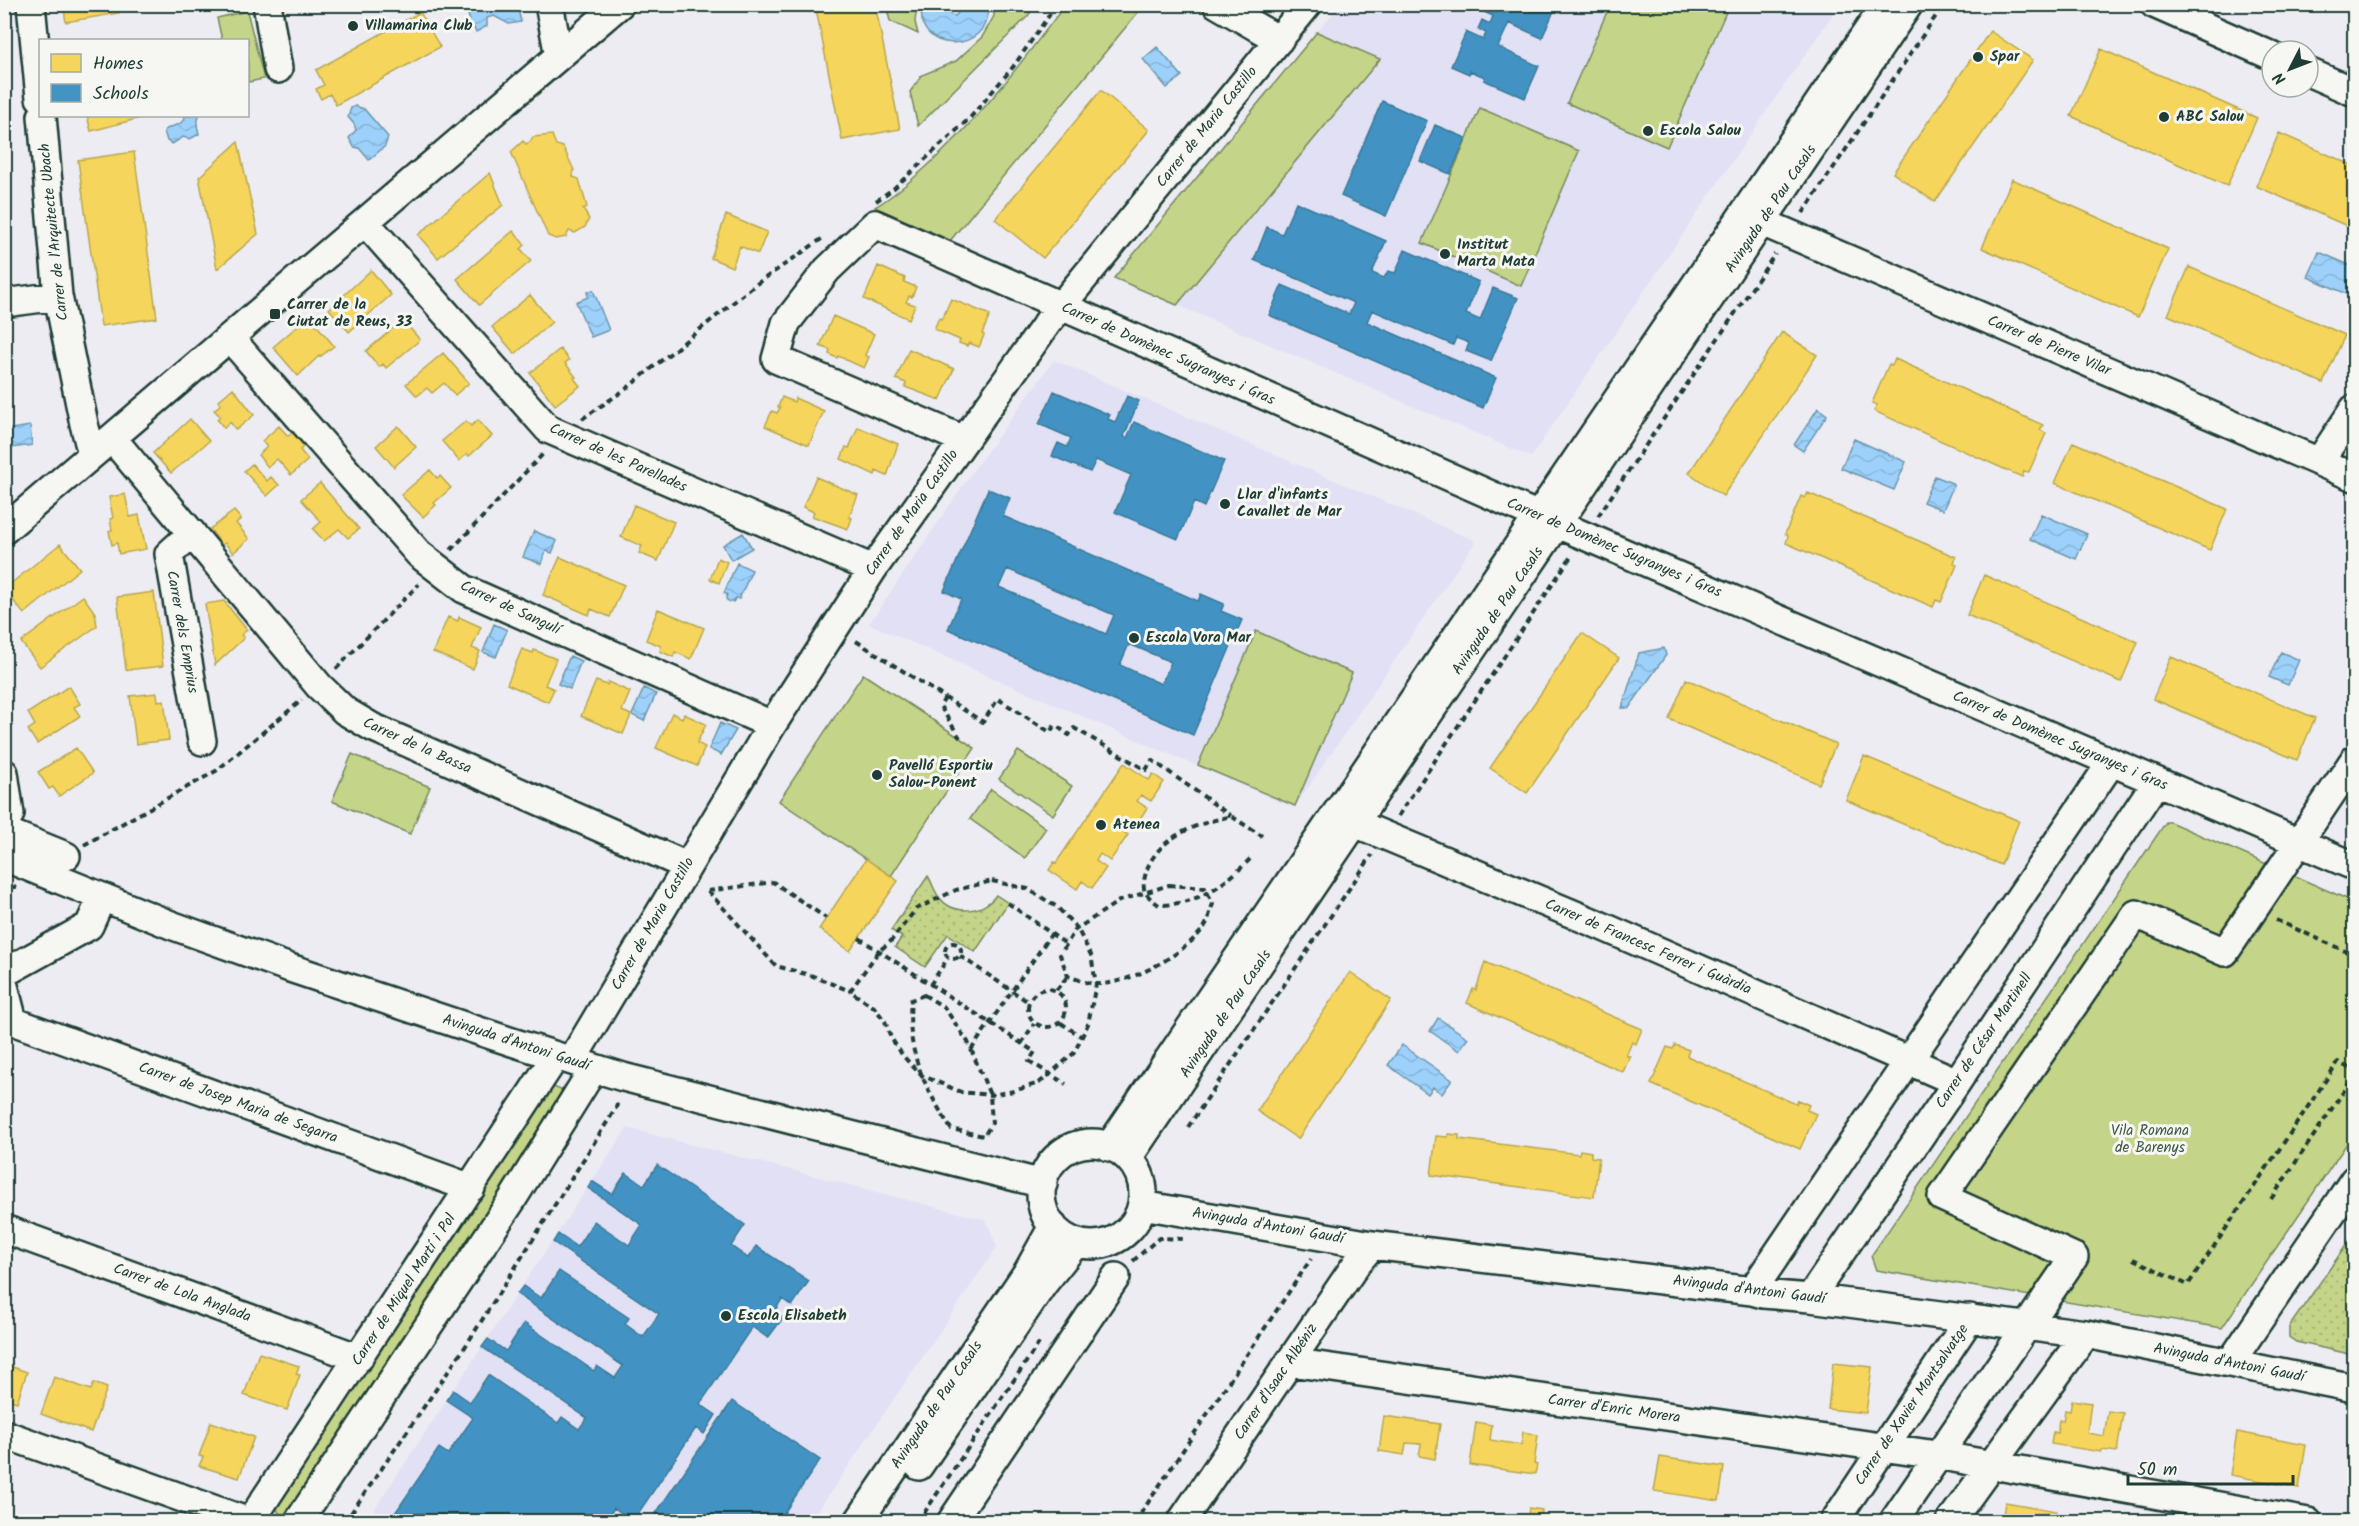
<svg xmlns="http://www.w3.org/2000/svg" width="2359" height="1526" viewBox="0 0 2359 1526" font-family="Kalam,sans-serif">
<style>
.built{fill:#e2e0f4}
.green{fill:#c4d488;stroke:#72885e;stroke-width:1.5}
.park{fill:url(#park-dots);stroke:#72885e;stroke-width:1.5}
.water{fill:url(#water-waves);stroke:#6b96ab;stroke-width:1.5}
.homes{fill:#f6d55c;stroke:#b6a750;stroke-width:1.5}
.schools{fill:#4393c3;stroke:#387998;stroke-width:1.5;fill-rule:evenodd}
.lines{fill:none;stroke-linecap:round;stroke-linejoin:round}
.minor-casing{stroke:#1f3d34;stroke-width:32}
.path{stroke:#1f3d34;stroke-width:4;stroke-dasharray:6 4.5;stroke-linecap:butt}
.minor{stroke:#f6f6f2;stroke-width:27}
.poi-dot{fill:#1f3d34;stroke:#f6f6f2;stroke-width:2}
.labels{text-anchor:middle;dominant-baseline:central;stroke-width:6;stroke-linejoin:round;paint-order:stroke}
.poi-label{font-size:15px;font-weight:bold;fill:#1f3d34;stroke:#f6f6f2;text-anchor:start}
.street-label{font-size:15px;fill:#1f3d34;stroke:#f6f6f2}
.park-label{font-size:15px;fill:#405b45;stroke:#f6f6f2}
</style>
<defs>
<pattern id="park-dots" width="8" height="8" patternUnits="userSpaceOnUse" patternTransform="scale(1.5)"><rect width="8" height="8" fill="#c4d488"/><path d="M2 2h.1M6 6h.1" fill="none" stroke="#a8b776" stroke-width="1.8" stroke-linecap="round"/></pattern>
<pattern id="water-waves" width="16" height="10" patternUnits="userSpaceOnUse" patternTransform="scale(1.5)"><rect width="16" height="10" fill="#9dd1fb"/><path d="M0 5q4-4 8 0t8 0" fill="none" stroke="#87b4d8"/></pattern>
</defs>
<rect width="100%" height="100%" fill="#edecf3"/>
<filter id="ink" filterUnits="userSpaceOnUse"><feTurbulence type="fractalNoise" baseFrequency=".0167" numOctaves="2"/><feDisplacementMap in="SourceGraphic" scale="12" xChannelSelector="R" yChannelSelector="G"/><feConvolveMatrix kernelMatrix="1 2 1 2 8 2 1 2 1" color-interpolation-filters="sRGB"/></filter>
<g filter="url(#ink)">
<!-- built -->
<path class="built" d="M1340 5H1839L1531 457 1177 305 1380 60 1317 32Z
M1054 360 1476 541 1294 808 869 624 975 468Z
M627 1128 986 1220 997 1247 811 1521 366 1522Z"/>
<!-- green -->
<path class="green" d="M886 5H917L915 22 918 34 890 21Z
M994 5H1035L1028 16 918 126 910 92 922 75 956 61 982 37 994 16Z
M1065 5H1144L949 242 875 207C894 196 909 182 925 168 980 119 1021 63 1065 5Z
M1610 5H1709L1726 12 1667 147 1567 103Z
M247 11 264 79 248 82V40H222L217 18Z
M1317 32 1380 59 1177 305 1114 278Z
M1480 108 1579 151 1521 286 1422 243Z
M1256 631 1352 673 1295 806 1198 765Z
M863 674 975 748 891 876 779 801Z
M1018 751 1072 786 1053 815 999 779Z
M352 754 430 787 410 834 332 801Z
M991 789 1046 828 1025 858 970 819Z
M2166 822H2170L2354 902V1133L2222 1328 1876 1270 1871 1256Z
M551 1086 566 1092 293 1514H280L275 1507Z"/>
<!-- park -->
<path class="park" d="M928 876C932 882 934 891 939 897 953 916 984 913 996 895L1008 903 975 952 948 934 925 967 895 947 902 937 891 930Z
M2354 1234V1355L2296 1342 2289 1337V1327Z"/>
<!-- water -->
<path class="water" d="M989 4C991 58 910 53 923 5H944C945 12 948 15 955 16L962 9 961 5Z
M471 5H517L521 22 509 24 494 16 487 18V26L476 32C471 23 464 13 471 5Z
M1157 47 1182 76 1167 88 1143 59Z
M355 106 364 109 388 137 385 146 369 160 359 148 354 147 349 138 356 130 354 124 348 117 351 108Z
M184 116H199L197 125 199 134 190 139 183 137 172 144 167 141 164 131C171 125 177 127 185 120Z
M2319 252 2354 267V297L2308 277Z
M593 290 609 330 591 337 576 302 588 297 587 292Z
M1818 408 1827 415 1803 451 1794 445Z
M30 426 32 445 5 449V430Z
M1854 439 1906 462 1894 490 1841 468Z
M1935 476 1954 484 1943 510 1923 502Z
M2041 514 2087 534 2076 559 2030 539Z
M534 531 557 541 552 553 546 551 541 564 523 557Z
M743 533 752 548 731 560 723 545Z
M737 563 752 570 739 599 736 598 733 602H729L726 599 727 594 724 593Z
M494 624 507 630 496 657 483 652Z
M1664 648 1666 655 1629 708H1622L1639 653Z
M2281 652 2299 660 2288 685 2269 677Z
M570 656 581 661 570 689 558 684Z
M644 688 656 694 644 721 632 715Z
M720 723 736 730 721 755 709 749Z
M1438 1018 1468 1038 1459 1051 1430 1031Z
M1402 1045 1452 1080 1442 1094 1433 1087 1428 1094 1388 1065Z"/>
<!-- homes -->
<path class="homes" d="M63 4H118L119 13 66 22Z
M815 4H875L900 129 842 140Z
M420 12 440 47 336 105 330 94 321 99 316 89 324 85 316 70Z
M1990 31 2033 60 1935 202 1893 173Z
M2101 49 2257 118 2227 186 2071 116Z
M1101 90 1149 130 1043 258 995 219Z
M87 116H148L91 131Z
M2279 133 2354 166V229L2256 186Z
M552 135 556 145 563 147 574 170 573 177 579 179 587 207 583 209 589 219 585 227 575 233 569 231 566 237 556 239 548 236 511 152 523 141 526 144 530 142 533 137Z
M238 142 258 234 217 269 199 177Z
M134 152 157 318 101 326 78 160Z
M490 173 503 205 438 258 418 235Z
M2012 179 2168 249 2138 317 1982 248Z
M726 215 767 232 758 254 740 246 732 267 711 258Z
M513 231 525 245 521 249 531 261 479 305 457 279Z
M878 266 905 278 904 282 916 287 912 297 909 296 906 302 915 305 909 319 864 299Z
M2189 267 2345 335 2323 383 2168 315Z
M371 270 391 295 349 332 329 309Z
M530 295 552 322 515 354 492 327Z
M951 299 990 315 982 334 984 335 979 347 969 343 967 346 959 343 960 340 934 329 939 318 942 319Z
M309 316 334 346 321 356 320 355 298 376 273 347Z
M833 316 874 334 865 355 869 357 864 368 838 356 837 358 829 354 830 350 820 346Z
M403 320 420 340 386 368 383 364 379 367 366 351Z
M1782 332 1817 355 1723 496 1689 473Z
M560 349 569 360 565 363 576 377 574 378 580 386 555 405 530 373Z
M909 349 954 369 940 400 905 387 906 383 896 379Z
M443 353 469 383 455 395 444 383 432 393 427 388 417 396 406 384Z
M1895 359 2043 425 2040 430 2046 433 2029 472 2024 471 2022 477 1874 411 1877 405 1872 403 1889 364 1892 366Z
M233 388 254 415 236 430 230 422 224 428 217 419 220 416 214 410 221 404 218 401Z
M782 397 794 402 795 398 824 411 809 445 765 426 772 411 777 413 780 408 778 407Z
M190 419 209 441 171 473 153 453Z
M478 420 492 436 469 456 467 454 459 461 442 441 466 421 471 426Z
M279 426 288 436 293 432 304 446 300 450 308 460 291 475 277 459 268 467 258 455 267 447 262 441Z
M398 426 416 447 394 467 376 446Z
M858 427 898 444 887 476 876 471 875 475 841 459 846 447 849 448Z
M2073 442 2227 509 2210 550 2055 483Z
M252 464 267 481 271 477 279 485 267 496 244 471Z
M430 470 437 478 440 476 451 488 434 503 436 505 423 517 401 495Z
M816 477 858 495 849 517 852 518 848 529 812 516 814 512 803 507Z
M320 483 359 529 348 538 339 529 324 541 313 529 321 522 301 499Z
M1808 493 1956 557 1954 563 1957 565 1941 602 1936 600 1933 607 1786 543 1788 536 1785 534 1801 496 1805 498Z
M125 494 130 517 139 515 146 549 119 554 117 543 112 545 109 531 112 530 110 519 113 518 109 497Z
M634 505 674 522 658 561 639 553 642 546 621 537Z
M234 511 241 519 236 523 249 539 233 553 225 543 222 545 210 529Z
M60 544 80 569 24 614 4 589Z
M560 557 624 585 610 617 591 609 589 615 543 595Z
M718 558 727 562 719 583 710 579Z
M1984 575 2138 642 2121 682 1967 615Z
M154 592 163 666 126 670 117 597Z
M83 596 95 613 97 626 40 667 21 642Z
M224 601 247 630 241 635 244 638 215 665 205 604Z
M658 609 704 628 691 659 675 652 673 657 660 651 661 646 646 640Z
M448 617 458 621 459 617 481 627 472 648 480 651 473 669 433 652Z
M1582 633 1619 658 1527 793 1490 768Z
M522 649 533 653 534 650 556 659 545 685 554 689 548 702 507 684Z
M2171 657 2315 718 2297 760 2153 699Z
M1686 679 1836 744 1819 784 1669 719Z
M596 681 607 685 608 682 630 692 622 711 631 715 623 734 581 716Z
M69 686 80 704 74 707 80 716 37 744 28 730 35 725 28 713Z
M157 693 158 701 164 700 169 740 136 744 130 696Z
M672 713 682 718 684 714 706 724 697 743 705 747 697 766 656 748Z
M76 748 93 773 59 796 53 787 49 789 38 772Z
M1864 756 2019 821 2001 865 1846 800Z
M1124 763 1149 780 1153 774 1164 782 1151 801 1141 795 1137 801 1147 808 1133 829 1123 822 1118 828 1128 835 1110 861 1100 854 1096 861 1106 868 1092 888 1082 881 1077 889 1049 870 1054 862 1056 863Z
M866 859 898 881 850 951 819 929Z
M1485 962 1642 1029 1636 1044 1632 1042 1626 1056H1630L1623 1072 1467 1003 1473 989 1476 990Z
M1350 972 1391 1000 1298 1139 1257 1111Z
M1675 1045 1689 1050 1687 1056 1796 1104 1798 1100 1809 1105 1807 1110 1816 1114 1800 1149 1651 1084 1667 1047 1673 1049Z
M1448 1134 1459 1135V1139L1579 1154 1580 1150 1591 1152V1157L1599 1158 1594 1197 1431 1175 1436 1136 1448 1137Z
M259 1353 299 1366 296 1374 300 1375 287 1410 244 1395Z
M1833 1363 1872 1367 1866 1413 1828 1409Z
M4 1364 27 1372 17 1402 4 1398Z
M54 1377 91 1390 94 1383 107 1388 91 1432 41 1414Z
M2072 1400 2091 1403 2087 1433 2104 1436 2108 1411 2123 1413 2117 1452 2102 1450 2101 1452 2051 1444 2053 1432 2057 1433 2059 1420 2063 1421 2065 1410 2070 1411Z
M1384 1416 1440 1424 1435 1459 1419 1456 1421 1444 1406 1443 1404 1455 1379 1451Z
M211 1422 254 1437 239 1478 199 1466 203 1457 199 1456Z
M1476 1422 1492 1425 1490 1440 1521 1445 1523 1432 1538 1435 1534 1464 1537 1465 1535 1474 1470 1465Z
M2237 1432 2306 1445 2299 1488 2230 1475Z
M1660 1457 1724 1467 1719 1501 1654 1491Z
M2005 1502 2056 1511 2055 1522H2002Z
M1529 1508 1542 1510 1541 1516 1567 1522H1527Z
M2082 1514 2109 1519V1522H2081Z"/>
<!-- schools -->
<path class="schools" d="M1466 4H1557L1542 38 1509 23 1498 47 1539 66 1525 98 1484 80 1485 77 1470 71 1469 74 1451 66 1466 32 1483 40 1486 33 1478 29 1482 20 1490 24 1493 16Z
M1382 101 1427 121 1386 216 1341 196Z
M1435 125 1466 138 1450 174 1420 161Z
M1296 202 1386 241 1372 273 1384 278 1388 271 1395 273 1405 250 1479 282 1466 314 1480 320 1493 288 1518 298 1491 361 1466 351 1469 343 1456 338 1453 345 1372 310 1367 322 1496 378 1483 408 1269 315 1282 285 1349 314 1354 303 1254 260 1267 227 1282 234Z
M1054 391 1110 415 1108 419 1115 422 1127 396 1139 401 1124 436 1127 438 1134 422 1224 461 1204 507 1194 502 1178 539 1115 512 1131 475 1096 460 1090 472 1052 456 1058 443 1067 447 1071 438 1039 424Z
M988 489 1010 498 1003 516 1198 601 1201 594 1224 604 1221 611 1242 620 1193 735 948 629 961 599 944 591ZM1007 569 1114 615 1106 634 999 587ZM1129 644 1171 662 1161 684 1120 665Z
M657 1165 745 1225 731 1246 748 1258 756 1246 809 1281 792 1306 782 1299 774 1312 783 1318 768 1338 752 1327 700 1404 716 1415 704 1434 696 1428 633 1521 614 1508 605 1522H389L439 1448 448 1454 473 1418 446 1400 453 1390 470 1402 488 1375 558 1423 562 1417 579 1429 587 1418 482 1347 488 1339 506 1351 524 1323 594 1371 597 1366 615 1378 623 1366 517 1294 523 1286 541 1298 559 1271 629 1318 625 1324 643 1337 659 1314 553 1242 558 1234 577 1247 594 1221 629 1245 642 1225 588 1188 592 1181 612 1194 626 1173 644 1185Z
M732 1401 820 1460 778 1522H650Z"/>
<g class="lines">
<!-- minor casing -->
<g class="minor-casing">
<path id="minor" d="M31 4 40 98
M267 4 278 69
M549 4 559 56
M1217 4 1279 40
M2154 4 2272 56
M2308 72 2354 92
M42 116 58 296 84 424 92 454
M1748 216 2354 477
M365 222 548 429 873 569
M4 303 58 296
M230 338 419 554 464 589 772 725
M112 438 319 686 345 711 372 727 687 866
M964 440 776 359 786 323 827 270 875 224 1557 524 2354 866
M2319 462 2354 409
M4 530 620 4
M192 533 169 554 202 741
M4 773 10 814
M1338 816 1597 924 1957 1082
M4 831 66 856
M4 857 171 925 290 968 512 1042 623 1077 1043 1184
M4 973 89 926 102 897
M4 986 13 1021
M4 1018 471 1188
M572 1060 772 725 873 569 1048 322 1308 4
M1041 1194a51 51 0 1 1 102 0a51 51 0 1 1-102 0Z
M1109 1147C1368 766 1628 386 1886 4
M1128 1158 1909 4
M1142 1205 1372 1245 1752 1291 1763 1294 1810 1298 2086 1334 2354 1388
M4 1229 359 1358
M1752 1291 2111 763
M1810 1298 1957 1082 2156 782
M1290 1362 1937 1455 2308 1522
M2230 1363 2354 1180
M4 1434 249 1522
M919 1466 1044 1283 1076 1243
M250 1522 556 1056
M298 1522 510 1203 594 1068
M858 1522 1028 1271 1053 1226
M951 1522 1116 1277
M1181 1522 1357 1263 1372 1245
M1834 1522 1970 1318
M1893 1522 2074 1257 1942 1197 2136 914 2225 952 2354 760
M1950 1522 2086 1334"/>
</g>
<!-- path -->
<path class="path" d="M876 201 893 189 970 118 1013 67 1057 4
M1803 213 1944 4
M582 419 626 389 755 285 823 238
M1598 516 1775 254
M451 550 543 454
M856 641 983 722 998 699 1050 732 1055 725 1069 735 1074 728 1146 770 1152 760 1231 816
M336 669 419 584
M945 698 940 706 960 738
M1398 816 1572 555
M84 845 216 771 302 700
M1250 859C1225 885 1196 905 1159 905 1155 902 1148 897 1145 892 1142 885 1145 876 1147 869 1161 835 1197 824 1231 816L1262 836
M992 881 1028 889 1057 907 1077 928 1091 955 1096 984 1088 1024 1074 1053 1050 1074 1039 1083 1014 1091 990 1095 961 1092 921 1075 903 1056 891 1038 885 1021 874 1007 850 991 879 951 891 941 916 909 956 890Z
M1169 885 1205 888 1213 904C1210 910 1209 920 1205 926 1187 953 1128 986 1095 984 1086 983 1076 979 1068 976L1060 955 1075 930 1119 901Z
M708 891 776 966 813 976 850 991
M708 891 773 882 826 918
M4 894 16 886
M1008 903 1066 944
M2276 920 2354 955
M859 938 1035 1052 1029 1061 1066 1084
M945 951a8 8 0 1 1 16 0a8 8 0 1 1-16 0Z
M960 956 1027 1001
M930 985 948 958
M1028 1008a19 19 0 1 1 38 0a19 19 0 1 1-38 0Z
M1056 990 1068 976
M924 995 944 1007 968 1042 990 1095 992 1123 984 1136 951 1129C924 1085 906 1053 911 1000Z
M1061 1023 1082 1037
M1021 1044 1034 1024
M971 1050 1052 933
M1188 1127 1372 855
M2271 1199 2354 1076
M2133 1259 2188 1285 2338 1062 2354 1071
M1133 1261 1159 1238 1183 1239
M345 1522 465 1347 616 1108 618 1100
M918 1522 1039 1343
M1135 1522 1311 1259"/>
<!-- minor -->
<use href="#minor" class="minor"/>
</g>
</g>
<!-- markers -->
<g class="poi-dot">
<circle cx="353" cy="26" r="6"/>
<circle cx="1978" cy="57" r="6"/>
<circle cx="2164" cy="117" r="6"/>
<circle cx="1648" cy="131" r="6"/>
<circle cx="1445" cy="254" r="6"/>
<rect x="269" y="308" width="12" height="12" rx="3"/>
<circle cx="1225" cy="504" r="6"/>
<circle cx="1134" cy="638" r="6"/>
<circle cx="877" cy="775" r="6"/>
<circle cx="1101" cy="825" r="6"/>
<circle cx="726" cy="1316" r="6"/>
</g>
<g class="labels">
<!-- poi labels -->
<g class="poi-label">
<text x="365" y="26">Villamarina Club</text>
<text x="1990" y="57">Spar</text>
<text x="2176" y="117">ABC Salou</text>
<text x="1660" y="131">Escola Salou</text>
<text x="1457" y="245">Institut<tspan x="1457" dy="17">Marta Mata</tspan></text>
<text x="287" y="305">Carrer de la<tspan x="287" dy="17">Ciutat de Reus, 33</tspan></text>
<text x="1237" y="495">Llar d'infants<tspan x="1237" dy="17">Cavallet de Mar</tspan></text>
<text x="1146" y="638">Escola Vora Mar</text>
<text x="889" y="766">Pavelló Esportiu<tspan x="889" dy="17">Salou-Ponent</tspan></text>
<text x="1113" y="825">Atenea</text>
<text x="738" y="1316">Escola Elisabeth</text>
</g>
<!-- street labels -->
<g class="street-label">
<text transform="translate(1207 127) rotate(-51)">Carrer de Maria Castillo</text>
<text transform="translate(1771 209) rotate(-56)">Avinguda de Pau Casals</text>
<text transform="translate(54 232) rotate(-96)">Carrer de l'Arquitecte Ubach</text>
<text transform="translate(2049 346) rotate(23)">Carrer de Pierre Vilar</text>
<text transform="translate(1168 354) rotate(24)">Carrer de Domènec Sugranyes i Gras</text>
<text transform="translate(618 458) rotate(24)">Carrer de les Parellades</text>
<text transform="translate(912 513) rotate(-55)">Carrer de Maria Castillo</text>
<text transform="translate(1614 548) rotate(23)">Carrer de Domènec Sugranyes i Gras</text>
<text transform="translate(510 608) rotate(25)">Carrer de Sangulí</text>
<text transform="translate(1498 611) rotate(-56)">Avinguda de Pau Casals</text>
<text transform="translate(182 632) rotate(80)">Carrer dels Emprius</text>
<text transform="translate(2060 741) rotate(23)">Carrer de Domènec Sugranyes i Gras</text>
<text transform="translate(417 746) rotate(24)">Carrer de la Bassa</text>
<text transform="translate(653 924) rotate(-60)">Carrer de Maria Castillo</text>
<text transform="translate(1648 947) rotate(23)">Carrer de Francesc Ferrer i Guàrdia</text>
<text transform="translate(1226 1014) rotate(-56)">Avinguda de Pau Casals</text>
<text transform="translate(1984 1041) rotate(-56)">Carrer de César Martinell</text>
<text transform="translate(516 1043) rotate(18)">Avinguda d'Antoni Gaudí</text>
<text transform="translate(238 1103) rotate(20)">Carrer de Josep Maria de Segarra</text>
<text transform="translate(1268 1226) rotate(10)">Avinguda d'Antoni Gaudí</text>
<text transform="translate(404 1290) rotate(-57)">Carrer de Miquel Martí i Pol</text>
<text transform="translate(1749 1290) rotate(7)">Avinguda d'Antoni Gaudí</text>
<text transform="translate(182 1293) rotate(20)">Carrer de Lola Anglada</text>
<text transform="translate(2229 1363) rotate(11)">Avinguda d'Antoni Gaudí</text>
<text transform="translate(1276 1382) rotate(-56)">Carrer d'Isaac Albéniz</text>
<text transform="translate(937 1405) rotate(-56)">Avinguda de Pau Casals</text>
<text transform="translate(1912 1405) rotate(-56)">Carrer de Xavier Montsalvatge</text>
<text transform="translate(1614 1409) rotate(8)">Carrer d'Enric Morera</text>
</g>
<!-- park labels -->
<g class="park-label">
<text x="2150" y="1131">Vila Romana<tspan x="2150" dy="17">de Barenys</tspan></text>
</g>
</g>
<!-- margin -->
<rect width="2359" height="1526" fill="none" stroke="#f6f6f2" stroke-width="24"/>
<rect x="12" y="12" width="2335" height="1502" fill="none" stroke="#1f3d34" stroke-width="2" filter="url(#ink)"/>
<!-- legend -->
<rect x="39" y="39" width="210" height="78" fill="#f6f6f2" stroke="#a0aca6" stroke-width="1.5"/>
<rect x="51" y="54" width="30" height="18" fill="#f6d55c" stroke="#a0aca6" stroke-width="1.5"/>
<text x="93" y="69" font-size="18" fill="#1f3d34">Homes</text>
<rect x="51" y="84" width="30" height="18" fill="#4393c3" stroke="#a0aca6" stroke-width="1.5"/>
<text x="93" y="99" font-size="18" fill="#1f3d34">Schools</text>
<!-- north arrow -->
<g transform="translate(2290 69) rotate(228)"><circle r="28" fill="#f6f6f2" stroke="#a0aca6" stroke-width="1.5"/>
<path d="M0-4.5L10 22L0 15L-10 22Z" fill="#1f3d34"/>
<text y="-9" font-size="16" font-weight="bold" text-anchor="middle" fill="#1f3d34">N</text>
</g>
<!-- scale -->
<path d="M2128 1475v9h165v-9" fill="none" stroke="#1f3d34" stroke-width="3"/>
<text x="2137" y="1475" font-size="18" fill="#1f3d34" stroke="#f6f6f2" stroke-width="4.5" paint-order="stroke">50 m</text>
</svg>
